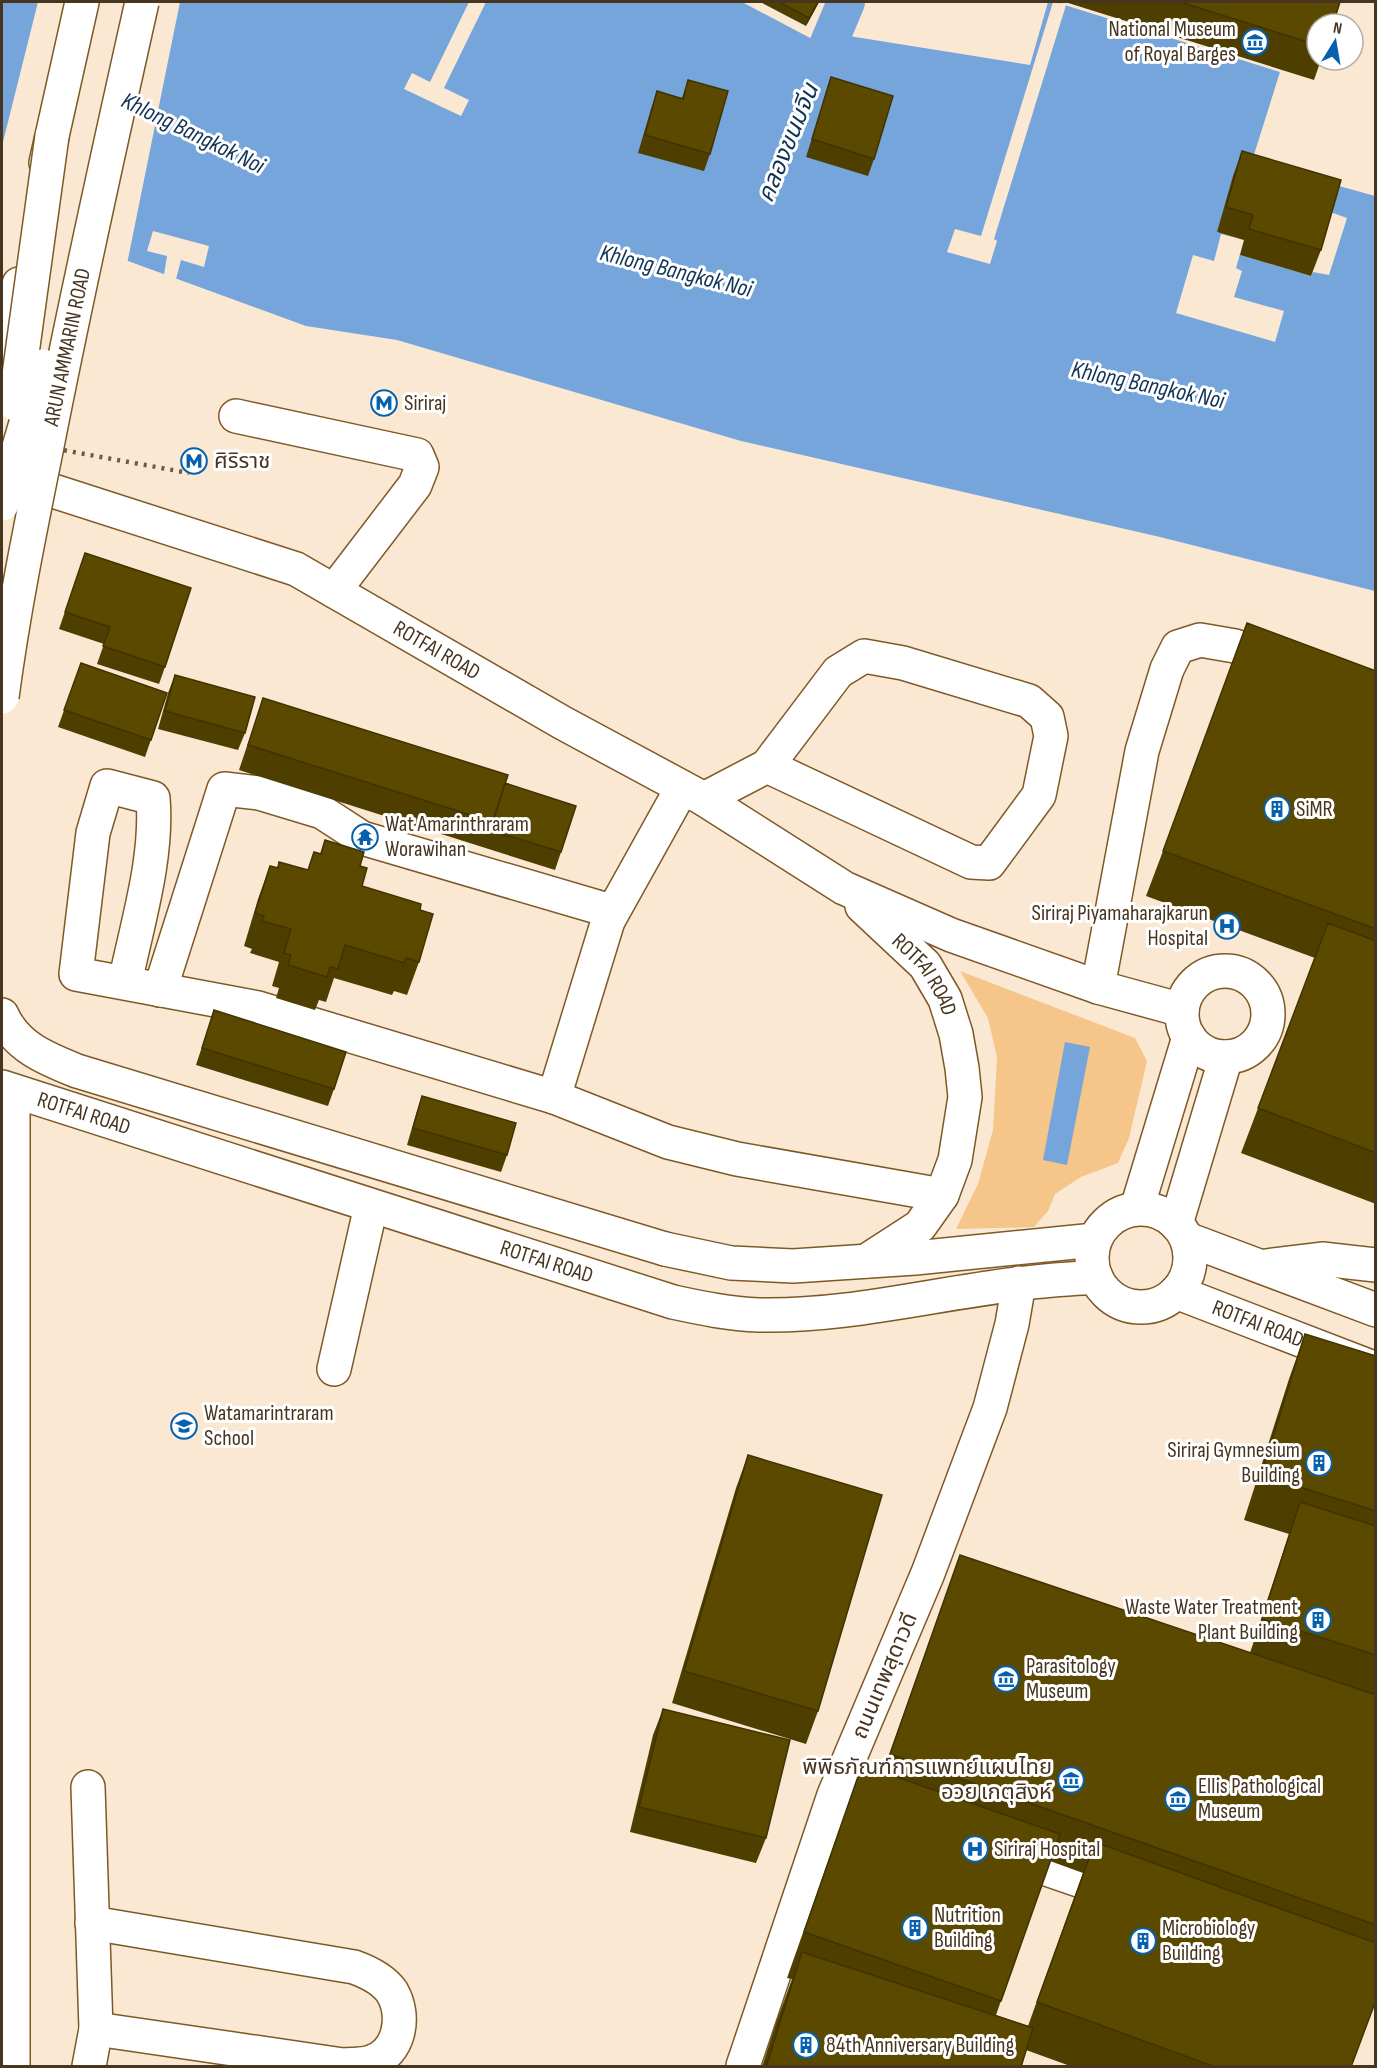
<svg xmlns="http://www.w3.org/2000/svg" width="1377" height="2068" viewBox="0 0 1377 2068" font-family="'Sofia Sans Condensed','Noto Sans Thai',sans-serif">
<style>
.green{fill:#f5c589}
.water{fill:#75a5db}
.pier{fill:#fae8d3}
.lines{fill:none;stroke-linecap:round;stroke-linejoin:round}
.canal{stroke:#75a5db;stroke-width:38}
.minor-casing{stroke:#7f5925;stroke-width:36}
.major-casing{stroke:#7f5925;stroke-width:36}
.minor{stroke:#fff;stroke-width:33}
.major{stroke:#fff;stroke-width:33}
.rail{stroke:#6c5a45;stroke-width:4.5;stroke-dasharray:3 6;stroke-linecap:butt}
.major-bridge-casing{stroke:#7f5925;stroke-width:36;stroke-linecap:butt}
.major-bridge{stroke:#fff;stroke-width:33}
.wall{fill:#4e3f00;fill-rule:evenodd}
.shaded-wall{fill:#403300}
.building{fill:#5b4900;stroke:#403300;stroke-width:1.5}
.labels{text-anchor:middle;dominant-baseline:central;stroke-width:6;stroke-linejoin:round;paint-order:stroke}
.poi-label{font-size:22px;fill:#473520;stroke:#fff;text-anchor:start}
.street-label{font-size:22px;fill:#473520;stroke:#fff}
.water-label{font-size:24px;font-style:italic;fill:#103356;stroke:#fff}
</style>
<rect width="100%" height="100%" fill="#fae8d3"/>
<!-- green -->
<path class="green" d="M960 971 1135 1038 1147 1061 1129 1138 1118 1163 1081 1177 1055 1194 1048 1211 1034 1227 956 1229 978 1184 993 1130 997 1057 988 1018Z"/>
<!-- water -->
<path class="water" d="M2 2H742L812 39 824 32 1030 65 1048 2H1055L1280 72 1246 180 1217 232 1244 240 1240 255 1311 276 1313 272 1329 275 1347 218 1330 212 1278 169 1375 196V591L1160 537 741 441 397 340 306 326 2 215Z
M1065 1042 1090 1047 1067 1165 1043 1160Z"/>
<!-- pier -->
<path class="pier" d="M38 2H180L127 264 2 219V146Z
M469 2H486L444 88 469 100 461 116 404 89 412 73 430 82Z
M1053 2 1066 5 994 239 997 241 990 264 947 252 955 229 981 236Z
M153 231 209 246 204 267 181 260 176 279 164 275 167 256 147 251Z
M1221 234 1244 240 1236 268 1242 271 1234 297 1284 311 1275 342 1176 313 1193 255 1214 261Z"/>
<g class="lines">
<!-- canal -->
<path class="canal" d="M813 81 846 2"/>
<!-- minor casing -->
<g class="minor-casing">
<g id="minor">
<path d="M236 416 417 455 422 467 415 485 334 591"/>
<path id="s1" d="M12 481 47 489 296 569 563 723 704 799 844 888 951 935 1098 987 1182 1010"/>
<path d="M704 799 767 766 838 672 864 656 903 663 1029 701 1047 717 1051 736 1039 795 989 863 971 862 767 766"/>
<path id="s2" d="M862 906 925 965 945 999 956 1034 962 1068 965 1097 955 1160 942 1195 920 1226 866 1261"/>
<path d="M609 919 682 788"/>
<circle cx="1225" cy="1014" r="43"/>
<path d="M125 983C137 924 158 859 153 798L107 786 93 833 76 974 258 1008 554 1097 668 1142 737 1159 942 1195"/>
<path d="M1098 987 1142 751 1167 669 1178 647 1200 640 1235 646 1280 664"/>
<path d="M160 990 224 789 259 793 322 812 362 838 611 911 554 1097"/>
<path id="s3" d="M2 1087 673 1302C701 1308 729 1314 759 1315 846 1317 932 1294 1018 1284 1044 1280 1070 1279 1096 1277"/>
<path d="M1137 1208 1189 1037"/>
<circle cx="1141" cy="1258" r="49"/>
<path d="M1176 1224 1226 1057"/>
<path d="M1187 1239 1376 1310"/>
<path d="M665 1249 731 1263 793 1266 915 1258 1095 1240"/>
<path d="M1266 1266 1322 1259 1376 1265"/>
<path id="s4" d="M1176 1292 1376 1369"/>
<path d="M334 1369 371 1206"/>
<path d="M88 1787 96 2029 89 2066"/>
<path d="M1006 1855 1122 1895"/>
<path d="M92 1923 354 1967C368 1972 383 1979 392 1992 406 2016 400 2053 371 2062 363 2065 352 2064 343 2065L96 2029"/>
<path d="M743 2066 834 1795 928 1573 990 1408 1012 1324 1019 1283"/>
</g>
</g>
<!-- major casing -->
<g class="major-casing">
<path id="major" d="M46 163 82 2
M2 358 19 284
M2 1015C16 1047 47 1059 77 1071L665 1249
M13 2066V1091"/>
</g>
<!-- minor -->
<use href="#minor" class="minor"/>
<!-- major -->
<use href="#major" class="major"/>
<!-- rail -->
<path class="rail" d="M2 439 189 473"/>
<!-- major-bridge casing -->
<g class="major-bridge-casing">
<g id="major-bridge">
<path d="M15 404 52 136"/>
<path d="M2 504 43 366"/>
<path id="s5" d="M2 697C13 613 30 530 47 446 76 298 109 149 142 2"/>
</g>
</g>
<!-- major-bridge -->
<use href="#major-bridge" class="major-bridge"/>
</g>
<!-- wall -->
<path class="wall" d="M760 2H819L806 26Z
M1065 2H1340L1317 24V60H1321L1314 80Z
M831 77 874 159 868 176 806 157Z
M688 80 710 154 704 171 638 153 651 109 657 91 682 98Z
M1242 151 1321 250 1311 276 1240 255 1244 240 1217 232 1233 176Z
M85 553 165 667 159 684 97 664 104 644 59 629Z
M81 663 167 693 145 757 58 727Z
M1376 671V1204L1241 1153 1315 958 1146 896 1163 851Z
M175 675 245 733 238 750 158 729 168 693Z
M263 698 505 783 561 852 555 870 239 770Z
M325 840 360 866 362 886 420 910 419 962 407 995 394 991 392 995 334 978 326 1002 319 1000 315 1010 276 998 279 988 272 986 279 962 250 953 252 949 244 946 258 899 270 866 277 868 279 862 308 870 314 852 320 854Z
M214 1010 334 1089 328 1106 196 1065Z
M422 1096 507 1155 501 1172 407 1145 416 1114Z
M1305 1334 1376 1356V2000L1351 2067H1073L1026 2050 1021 2067H762L776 2023 792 1979 787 1978 862 1765 883 1772 960 1555 1250 1653 1289 1534 1244 1520 1289 1379ZM1050 1861 1083 1873 1028 2026 996 2015Z
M748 1455 818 1711 806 1744 672 1703 736 1488Z
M663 1709 766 1838 756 1863 630 1832 653 1735Z"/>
<!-- shaded-wall -->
<path class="shaded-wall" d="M818 2H819L806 26 809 18Z"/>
<!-- building -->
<path class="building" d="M779 2H818L809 18Z
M1180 2H1340L1333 24H1317V45Z
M831 77 893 96 874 159 812 139Z
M688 80 728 91 710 154 645 135 657 91 683 99Z
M1242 151 1341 180 1321 250 1249 229 1253 215 1226 207Z
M85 553 191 588 165 667 103 646 110 627 65 612Z
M1247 623 1376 671V929L1163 851Z
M81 663 167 693 151 740 64 710Z
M175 675 255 697 245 733 165 711Z
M263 698 508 775 493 822 248 745Z
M505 783 576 806 561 852 490 830Z
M325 840 364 852 360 866 367 868 362 886 421 904 420 910 433 914 419 962 406 958 404 963 345 945 338 969 330 967 327 977 288 965 291 955 284 953 291 929 262 921 264 916 255 913 270 866 278 868 279 862 308 870 314 852 321 854Z
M1328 923 1376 941V1153L1258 1108Z
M214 1010 346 1052 334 1089 202 1048Z
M422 1096 516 1123 507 1155 413 1128Z
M1305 1334 1376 1356V1511L1261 1475Z
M748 1455 882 1495 818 1711 684 1671Z
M1300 1502 1376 1526V1655L1262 1619Z
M960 1555 1376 1695V1925L890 1754Z
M663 1709 790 1740 766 1838 639 1807Z
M862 1765 1060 1834 1001 2001 804 1932Z
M1095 1842 1376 1943V2000L1351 2067H1215L1037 2002Z
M802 1952 1033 2028 1021 2067H766Z"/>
<!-- icons -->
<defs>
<g id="museum-ring" transform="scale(1.35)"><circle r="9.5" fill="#fff" stroke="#0560ae" stroke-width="1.5"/><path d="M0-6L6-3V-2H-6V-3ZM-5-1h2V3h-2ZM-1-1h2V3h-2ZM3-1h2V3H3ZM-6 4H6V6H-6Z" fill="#0560ae"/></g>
<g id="metro-ring" transform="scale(1.35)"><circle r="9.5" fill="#fff" stroke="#0560ae" stroke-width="1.5"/><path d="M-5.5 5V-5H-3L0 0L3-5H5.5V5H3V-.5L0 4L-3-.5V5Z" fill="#0560ae"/></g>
<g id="building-ring" transform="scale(1.35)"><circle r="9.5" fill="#fff" stroke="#0560ae" stroke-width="1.5"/><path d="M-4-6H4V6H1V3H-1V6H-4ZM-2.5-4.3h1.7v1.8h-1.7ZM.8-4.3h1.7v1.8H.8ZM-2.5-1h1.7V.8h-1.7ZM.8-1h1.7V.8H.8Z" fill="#0560ae"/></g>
<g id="temple-ring" transform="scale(1.35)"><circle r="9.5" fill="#fff" stroke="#0560ae" stroke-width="1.5"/><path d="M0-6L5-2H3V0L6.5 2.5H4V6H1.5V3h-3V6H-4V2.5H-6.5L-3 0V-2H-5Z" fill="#0560ae"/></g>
<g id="hospital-ring" transform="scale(1.35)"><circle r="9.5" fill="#fff" stroke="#0560ae" stroke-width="1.5"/><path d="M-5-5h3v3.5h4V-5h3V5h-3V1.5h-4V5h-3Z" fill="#0560ae"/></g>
<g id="school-ring" transform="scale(1.35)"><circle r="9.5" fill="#fff" stroke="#0560ae" stroke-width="1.5"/><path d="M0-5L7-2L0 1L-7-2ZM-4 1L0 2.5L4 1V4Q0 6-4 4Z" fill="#0560ae"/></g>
</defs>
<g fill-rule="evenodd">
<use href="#museum-ring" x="1255" y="42"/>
<use href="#metro-ring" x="384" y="403"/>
<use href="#metro-ring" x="194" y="461"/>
<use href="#building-ring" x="1277" y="809"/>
<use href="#temple-ring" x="365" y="837"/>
<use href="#hospital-ring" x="1227" y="926"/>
<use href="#school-ring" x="184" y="1426"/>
<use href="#building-ring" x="1319" y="1463"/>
<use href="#building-ring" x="1318" y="1620"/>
<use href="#museum-ring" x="1006" y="1679"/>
<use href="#museum-ring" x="1071" y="1780"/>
<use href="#museum-ring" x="1178" y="1799"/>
<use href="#hospital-ring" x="975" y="1849"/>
<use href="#building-ring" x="915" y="1928"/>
<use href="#building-ring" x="1143" y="1941"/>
<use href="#building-ring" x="806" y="2045"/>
</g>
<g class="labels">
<!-- poi labels -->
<g class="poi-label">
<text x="1236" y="29" text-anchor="end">National Museum<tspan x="1236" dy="25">of Royal Barges</tspan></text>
<text x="404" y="403">Siriraj</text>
<text x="214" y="461">ศิริราช</text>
<text x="1296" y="809">SiMR</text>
<text x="385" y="824">Wat Amarinthraram<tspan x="385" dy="25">Worawihan</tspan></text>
<text x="1208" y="913" text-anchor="end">Siriraj Piyamaharajkarun<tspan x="1208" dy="25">Hospital</tspan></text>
<text x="204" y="1413">Watamarintraram<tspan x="204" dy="25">School</tspan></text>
<text x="1300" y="1450" text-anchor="end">Siriraj Gymnesium<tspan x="1300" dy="25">Building</tspan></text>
<text x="1298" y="1607" text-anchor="end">Waste Water Treatment<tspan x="1298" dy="25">Plant Building</tspan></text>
<text x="1026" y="1666">Parasitology<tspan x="1026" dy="25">Museum</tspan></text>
<text x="1052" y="1767" text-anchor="end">พิพิธภัณฑ์การแพทย์แผนไทย<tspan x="1052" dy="25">อวย เกตุสิงห์</tspan></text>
<text x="1198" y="1786">Ellis Pathological<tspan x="1198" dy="25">Museum</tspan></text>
<text x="994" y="1849">Siriraj Hospital</text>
<text x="934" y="1915">Nutrition<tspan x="934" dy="25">Building</tspan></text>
<text x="1162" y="1928">Microbiology<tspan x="1162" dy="25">Building</tspan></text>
<text x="826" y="2045">84th Anniversary Building</text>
</g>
<!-- street labels -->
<g class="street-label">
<text stroke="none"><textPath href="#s5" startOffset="356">ARUN AMMARIN ROAD</textPath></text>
<text stroke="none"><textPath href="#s1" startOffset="460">ROTFAI ROAD</textPath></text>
<text stroke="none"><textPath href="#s2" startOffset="94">ROTFAI ROAD</textPath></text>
<text stroke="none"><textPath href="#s3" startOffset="86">ROTFAI ROAD</textPath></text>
<text stroke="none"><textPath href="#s3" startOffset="572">ROTFAI ROAD</textPath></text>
<text stroke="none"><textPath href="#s4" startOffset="88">ROTFAI ROAD</textPath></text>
<text transform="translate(885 1676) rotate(-67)">ถนนเทพสุดาวดี</text>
</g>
<!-- water labels -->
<g class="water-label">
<text transform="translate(193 133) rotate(26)">Khlong Bangkok Noi</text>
<text transform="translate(788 143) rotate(-68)">คลองขนมจีน</text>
<text transform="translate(676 271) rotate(14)">Khlong Bangkok Noi</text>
<text transform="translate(1148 385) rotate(12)">Khlong Bangkok Noi</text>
</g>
</g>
<!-- border -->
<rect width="1377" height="2068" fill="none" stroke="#473520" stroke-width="6"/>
<!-- north arrow -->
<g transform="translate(1335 42) rotate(11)"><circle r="28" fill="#ffffff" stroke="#b5aea6" stroke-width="1.5"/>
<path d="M0-4.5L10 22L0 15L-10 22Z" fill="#0560ae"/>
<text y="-9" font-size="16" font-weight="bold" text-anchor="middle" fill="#473520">N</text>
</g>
</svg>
